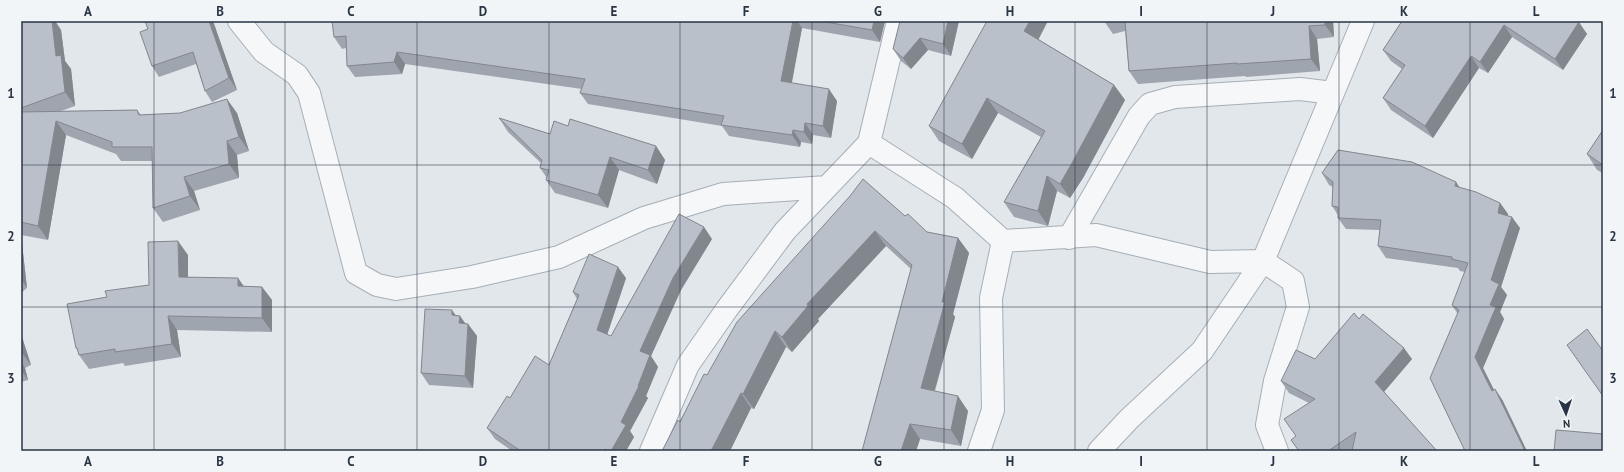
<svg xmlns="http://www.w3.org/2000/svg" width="1624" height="472" viewBox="0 0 1624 472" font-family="'PT Sans',sans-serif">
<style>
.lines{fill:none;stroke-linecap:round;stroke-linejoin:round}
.street-casing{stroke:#a7aeb6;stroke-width:24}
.street{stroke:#f5f7f9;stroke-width:22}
.wall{fill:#9fa5ae}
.shaded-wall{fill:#82868d}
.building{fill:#b9c0ca;stroke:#82868d}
.grid{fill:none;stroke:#293545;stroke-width:1;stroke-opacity:0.55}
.neatline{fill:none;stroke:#293545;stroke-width:1.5}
.grid-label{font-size:13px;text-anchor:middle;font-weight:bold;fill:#293545}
</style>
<rect width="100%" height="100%" fill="#e2e7eb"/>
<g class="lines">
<!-- street casing -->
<g class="street-casing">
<path id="street" d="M239 21 264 52 297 75 309 93 356 273 377 285 396 289 472 277 559 257 644 218 723 194 827 187
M869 143 955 198 1003 241 1096 235 1210 262 1263 261 1293 281 1298 307 1275 381 1267 425 1277 451
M1069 238 1139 116 1150 104 1175 97 1300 89 1333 93
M651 451 688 365 727 309 785 231 869 143 898 21
M979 451 993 410 991 298 1003 241
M1099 451 1129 419 1202 351 1263 261 1363 21"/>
</g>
<!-- street -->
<use href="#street" class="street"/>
</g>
<!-- wall -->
<path class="wall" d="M21 21H55L61 30 65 61 71 69 75 106 61 111 137 110 141 115 237 113 249 151 237 155 239 178 194 191 200 210 163 222 153 208 152 161H121L116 154 66 135 48 240 21 235Z
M145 21H213L237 90 212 102 205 91 196 64 159 77 152 66 148 29Z
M332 21H885L880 42 802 28 791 83 837 101 831 138 813 135 812 144 801 142 800 147 729 136 722 126 588 104 580 93 582 89 405 64 402 74 355 77 347 66 346 48 342 49 334 37Z
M900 21H959L951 56 928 50 911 69 901 61 893 49Z
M1104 21H1333L1334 37 1317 39 1320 71 1246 77 1245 76 1138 84 1129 71 1125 31 1113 34Z
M1402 21H1577L1587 34 1563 70 1512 37 1488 73 1479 68 1433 138 1391 110 1383 98 1402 69 1391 61 1383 50Z
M1038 39 1114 85 1125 100 1083 178 1070 198 1057 191 1048 226 1014 217 1004 202 1041 137 998 113 972 159 939 141 929 126Z
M499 118 550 134 568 126 656 146 665 160 657 184 619 170 608 208 555 193 546 180 547 178 540 168 541 163 508 132Z
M1603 130V173L1597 170 1587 154Z
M1322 173 1456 182 1459 188 1500 203 1508 214V216L1520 228 1501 287 1507 295 1500 312 1504 319 1483 368 1494 390 1495 389 1503 401 1465 451 1457 313 1452 305 1465 272 1460 271 1458 268 1386 258 1378 246 1380 230 1346 229 1338 218V215L1332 206 1333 187 1329 185Z
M850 196 905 216 927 232 958 238 969 253 953 314 955 317 935 391 968 411 961 446 920 439 916 451H862L911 269 886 246 818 319 819 321 792 352 786 347 754 409 751 408 730 451H662L707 375Z
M21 235 27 288 21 293Z
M712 239 681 290 651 356 658 367 646 396 648 398 630 431 634 437 626 451H512L495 439 487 428 549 365 577 299 573 292 626 278 607 335 611 336Z
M188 255V277L243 286 262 287 272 300V332L177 330 181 357 125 366 123 363 89 369 79 355 78 351 76 348 107 297 149 285Z
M456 315 460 316 465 324H468L477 336 473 388 429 385 421 373Z
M1359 319 1412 359 1384 392 1437 451H1299L1296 436 1309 403 1289 393 1281 381 1315 359Z
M21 334 31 365 25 368 28 380 21 382Z"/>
<!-- shaded-wall -->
<path class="shaded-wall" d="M52 21H55L61 30 65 61 71 69 75 106 65 92 56 56Z
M209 21H213L237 90 229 78Z
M793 21H797L802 28 790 93 781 81Z
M874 21H885L880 42 872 30Z
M948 21H959L951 56 943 44Z
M1030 21H1048L1035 46 1024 31Z
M1325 21H1333L1334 37 1325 25Z
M1579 22 1587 34 1563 70 1555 59Z
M1504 25 1512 37 1488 73 1480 62Z
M1309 26 1317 39 1320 71 1311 59Z
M920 38 928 50 911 69 903 58Z
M397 52 405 64 402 74 394 62Z
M1471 56 1479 68 1433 138 1425 126Z
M1114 85 1125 100 1083 178 1070 198 1060 184Z
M829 89 837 101 831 138 823 126Z
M987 98 998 113 972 159 962 144Z
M227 99 237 113 249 151 239 137Z
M56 121 66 135 48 240 38 226Z
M805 123 813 135 812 144 804 132Z
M793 130 801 142 800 147 792 135Z
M227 141 237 155 239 178 229 164Z
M656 146 665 160 657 184 648 170Z
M610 157 619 170 608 208 598 195Z
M1047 176 1057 191 1048 226 1038 211Z
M184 177 194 191 200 210 190 196Z
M1456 182 1464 194 1455 186Z
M1500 203 1508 214 1506 224 1498 213Z
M1512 217 1520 228 1501 287 1507 295 1500 312 1504 319 1483 368 1500 402 1492 391 1475 357 1490 305 1491 280Z
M704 227 712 239 681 290 651 356 658 367 646 396 648 398 630 431 634 437 626 451H611L621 422 638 386 640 351 673 278Z
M875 231 886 246 818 319 819 321 792 352 782 337 807 304Z
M21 235 27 288 21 279Z
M958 238 969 253 953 314 955 317 931 403 921 388 942 302Z
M178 241 188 255V291L179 277Z
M618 267 626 278 605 341 597 330Z
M238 278 248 292 238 286Z
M262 287 272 300V332L262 318Z
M452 310 459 320 460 316 468 327 460 324 452 315Z
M168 316 177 330 181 357 172 344Z
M468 324 477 336 473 388 465 376Z
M775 331 786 347 754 409 743 394Z
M21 334 31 365 21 352Z
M1404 348 1412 359 1383 393 1375 382Z
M21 361 25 368 28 380 21 370Z
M1495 389 1503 401 1527 451H1525Z
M741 393 751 408 730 451H711Z
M958 396 968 411 961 446 951 430Z
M910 424 920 439 916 451H901Z"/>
<!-- building -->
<path class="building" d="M21 21H52L56 56 61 55 65 92 21 108Z
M145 21H209L229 78 205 91 193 52 152 66 140 32 148 29Z
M332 21H793L781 81 829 89 823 126 805 123 804 132 793 130 792 135 721 125 724 116 580 93 585 79 397 52 394 62 347 66 346 36 334 37Z
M820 21H874L872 30Z
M900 21H948L943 44 920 38 903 58 893 49Z
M987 21H1030L1024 31 1114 85 1072 163 1060 184 1047 176 1038 211 1004 202 1045 131 987 98 962 144 929 126Z
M1125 21H1325V25L1309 26 1311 59 1237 64V63L1129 71Z
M1402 21H1577L1579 22 1555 59 1504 25 1480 62 1471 56 1425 126 1383 98 1405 65 1383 50Z
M227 99 239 137 227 141 229 164 184 177 190 196 153 208 152 147H112V142L56 121 38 226 21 222V112L137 110 139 115 180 113Z
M499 118 550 134 554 121 568 126 570 119 656 146 648 170 610 157 598 195 546 180 549 170 540 168 542 160Z
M1603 130V165L1587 154Z
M1338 150 1412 162 1456 182 1455 186 1476 192 1500 203 1498 213 1512 217 1491 280 1499 284 1490 305 1496 307 1475 357 1492 391 1495 389 1525 451H1465L1430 378 1459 310 1452 305 1468 263 1452 259V257L1378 246 1381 220 1338 218V207L1332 206 1333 182 1322 173Z
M863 179 905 216 908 214 927 232 958 238 942 302H945L921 388 958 396 951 430 910 424 901 451H862L912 265 875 231 807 304 808 306 782 337 775 331 743 394 741 393 711 451H662L678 420 680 422 704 374 707 375 737 322 850 196Z
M679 214 704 227 673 278 640 351 650 355 638 386H639L621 422 626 425 611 451H608L605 449 604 451H521L487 428 507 396 510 398 535 356 549 365 579 295 573 292 589 254 618 267 597 330 611 336Z
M178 241 179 277 238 278V286L262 287V318L168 316 172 344 115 352V349L79 355 77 348H76L67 304 107 297 105 291 149 285 148 242Z
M425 309 452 310V315L460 316 459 323 468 324 465 376 421 373Z
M1354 313 1359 319 1363 314 1404 348 1375 382 1437 451H1352L1356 432 1328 451H1299L1291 440 1296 436 1284 419 1315 399 1281 381 1296 350 1315 359Z
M1587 329 1603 351V396L1567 345Z
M1556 430 1603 434V451H1554Z"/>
<!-- grid -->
<path class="grid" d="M154 21V451M285 21V451M417 21V451M549 21V451M680 21V451M812 21V451M944 21V451M1075 21V451M1207 21V451M1339 21V451M1470 21V451M21 165H1603M21 307H1603"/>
<!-- border -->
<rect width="1624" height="472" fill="none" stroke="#f2f5f8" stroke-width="44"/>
<!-- north arrow -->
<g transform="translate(1566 414) rotate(177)" stroke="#f2f5f8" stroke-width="3" paint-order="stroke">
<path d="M0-3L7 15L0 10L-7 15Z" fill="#293545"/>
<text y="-6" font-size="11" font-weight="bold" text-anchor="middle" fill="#293545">N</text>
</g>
<rect x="22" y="22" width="1580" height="428" class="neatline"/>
<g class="grid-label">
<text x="88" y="16">A</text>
<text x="220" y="16">B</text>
<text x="351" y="16">C</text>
<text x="483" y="16">D</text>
<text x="614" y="16">E</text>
<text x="746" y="16">F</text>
<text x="878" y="16">G</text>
<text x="1010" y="16">H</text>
<text x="1141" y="16">I</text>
<text x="1273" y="16">J</text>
<text x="1404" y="16">K</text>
<text x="1536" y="16">L</text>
<text x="11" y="98">1</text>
<text x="1613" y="98">1</text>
<text x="11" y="241">2</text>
<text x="1613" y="241">2</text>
<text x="11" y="383">3</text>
<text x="1613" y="383">3</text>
<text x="88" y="466">A</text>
<text x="220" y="466">B</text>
<text x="351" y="466">C</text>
<text x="483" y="466">D</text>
<text x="614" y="466">E</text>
<text x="746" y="466">F</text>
<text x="878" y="466">G</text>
<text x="1010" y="466">H</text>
<text x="1141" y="466">I</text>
<text x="1273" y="466">J</text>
<text x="1404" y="466">K</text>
<text x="1536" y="466">L</text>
</g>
</svg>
